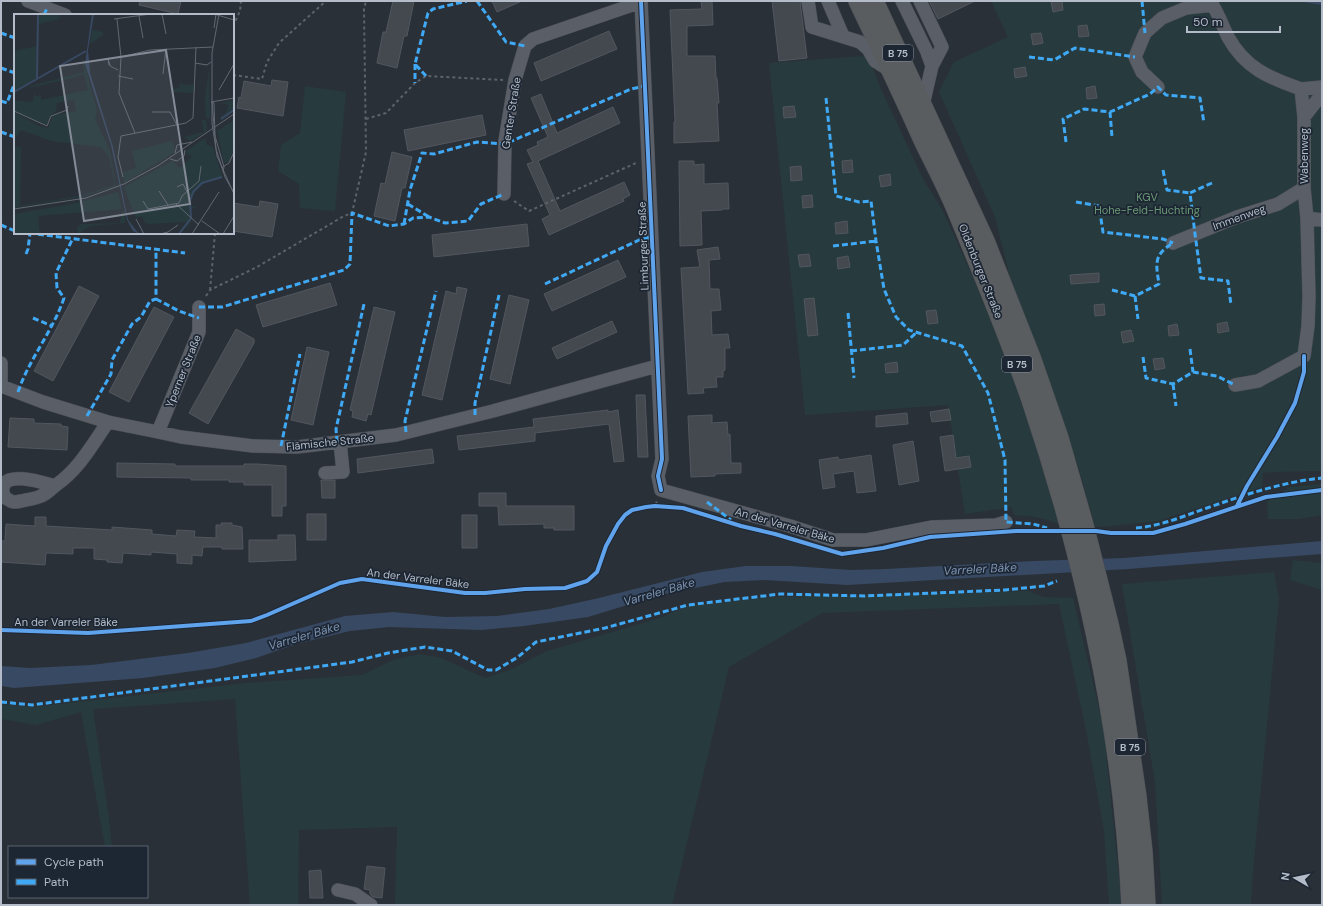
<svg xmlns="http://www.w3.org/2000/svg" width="1323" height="906" viewBox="0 0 1323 906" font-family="'DM Sans',sans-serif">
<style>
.green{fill:#273a3e}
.water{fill:#384963}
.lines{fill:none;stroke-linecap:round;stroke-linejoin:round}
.stream{stroke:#384963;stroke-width:3.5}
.building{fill:#444950;stroke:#52575f}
.minor-casing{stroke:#484c53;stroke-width:14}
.highway-casing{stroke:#474c53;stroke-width:20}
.path{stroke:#5d636a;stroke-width:2;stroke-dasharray:3 3;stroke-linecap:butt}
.minor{stroke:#5a5e66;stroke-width:13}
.highway{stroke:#5a5d60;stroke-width:19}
.quiet{stroke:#3fa9f5;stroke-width:3;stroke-dasharray:6 3;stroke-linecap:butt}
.cycleway-casing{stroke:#1d2633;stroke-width:6}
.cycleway{stroke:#60a3ed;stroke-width:4}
.labels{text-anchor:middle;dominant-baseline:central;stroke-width:3.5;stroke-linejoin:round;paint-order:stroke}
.shield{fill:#1d2633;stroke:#878f9c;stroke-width:1}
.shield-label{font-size:10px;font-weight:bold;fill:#b4bcc9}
.street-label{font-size:11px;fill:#b4bcc9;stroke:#1d2633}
.park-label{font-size:11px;fill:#6b9a76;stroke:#1d2633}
.water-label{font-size:12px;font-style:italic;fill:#7c92b1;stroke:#1d2633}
.inset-river{fill:none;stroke:#384963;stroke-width:2}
.inset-road{fill:none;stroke:#616872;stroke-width:1}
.view{fill:#848b96;fill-opacity:0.15;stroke:#848b96;stroke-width:2}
.inset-edge{fill:none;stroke:#b4bcc9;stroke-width:2}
</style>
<rect width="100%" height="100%" fill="#2a3038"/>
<!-- green -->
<path class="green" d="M991 1H1322V471L1274 472 1263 473 1262 487 1158 521 1100 527 1095 526 1078 466 1011 281 995 217 939 92 954 62 1008 37Z
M864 56 870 61 880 87 923 179 943 211 972 275 1006 358 1041 460 1058 523 1035 517 1014 515 1012 507 965 514 948 405 805 415 769 63Z
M305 86 346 92 335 211 300 208 299 184 278 171 281 145 300 133Z
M1322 484V515L1299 519H1268L1267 501 1290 487Z
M1293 560 1322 563V590L1290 580Z
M1274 572 1279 599 1253 871 1251 905H1162L1155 783 1122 584Z
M1029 591 1043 597 1073 598 1103 725 1122 905H1109L1104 831 1086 730 1059 604 822 613 729 667 672 905H395L397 827 299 830 298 905H250L235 699 93 709 109 819 112 847H105L81 712 36 725 1 719V704L32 707 246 683 362 675 393 660 420 654 441 658 485 678 512 669 547 651 660 618 687 606 772 597Z"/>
<!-- water -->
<path class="water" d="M1322 541V554L1128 569 847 585 765 580 725 582 660 595 588 617 524 626 481 630 389 627 350 631 296 644 256 658 215 668 143 678 14 688 1 686V666L30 668 91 665 188 653 246 643 345 616 393 612 445 617 497 616 549 609 599 598 702 572 746 566H791L851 570 886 569 1033 561 1124 558Z"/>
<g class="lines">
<!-- stream -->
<path class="stream" d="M1307 1 1322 3"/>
</g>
<!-- building -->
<path class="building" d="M140 1H181L178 14 139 5Z
M393 1H414L407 36H404L397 68 377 63 383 32H386Z
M492 1H522L497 12Z
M701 1H712L713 25 687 26V56H715L716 78H717L719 103H717L719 141 674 143V122H675L670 10 702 9Z
M772 1H800L807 58 779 61Z
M929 1H975L938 19Z
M1051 1H1062L1063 10 1053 12Z
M1087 25 1089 36 1079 37 1078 26Z
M609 31 617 49 541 81 534 63Z
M1041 33 1043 43 1033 45 1031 34Z
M1025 67 1027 76 1015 78 1014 69Z
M272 80 288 82 283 116 237 108 239 97 241 98 244 81 271 86Z
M1095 86 1097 98 1087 99 1086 88Z
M541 94 557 133 613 107 620 123 538 161 560 211 624 182 630 195 623 199 624 201 549 235 542 219 550 215 527 164 533 162 527 150 538 145 537 142 548 137 531 98Z
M794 106 796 117 784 118 783 107Z
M482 115 486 135 408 151 404 130Z
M392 152 412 157 405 188H402L395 221 374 216 381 183 385 184Z
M852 160 853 172 843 173 842 161Z
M679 161H694V165L704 164V184L728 183 729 209H722V210L701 211 702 245 680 246Z
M801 166 802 180 791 181 790 167Z
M890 174 891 185 881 187 879 176Z
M812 195 813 207 803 208 802 196Z
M260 201 278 204 272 237 233 231V203L259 207Z
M847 221 848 233 836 234 835 223Z
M527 224 529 246 434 257 432 235Z
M718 247 720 259 709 260 710 289H719L721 310 711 311 712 335 728 334 730 348H725V370L723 371V377H716L717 387 703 388 704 393 688 394 681 268 700 267 697 250Z
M809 254 811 266 800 267 798 255Z
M848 256 850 267 838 269 837 258Z
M618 260 626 277 552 311 544 294Z
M1099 273V282L1071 284 1070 275Z
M330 283 337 305 263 327 256 305Z
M79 286 99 296 53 381 34 371Z
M457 287 467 289 442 400 422 395 446 291 456 294Z
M509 295 529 300 510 384 490 379Z
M814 298 818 335 808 336 804 299Z
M1104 304 1105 315 1095 316 1094 305Z
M154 307 174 317 129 402 109 392Z
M374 307 395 312 371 415 368 414 366 421 352 417 353 411 350 410Z
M936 310 938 323 928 324 926 311Z
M612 321 617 332 557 359 552 348Z
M1227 322 1229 331 1218 333 1217 324Z
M1177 324 1179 335 1169 336 1168 326Z
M236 329 254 339V343L208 424 189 413Z
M1131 330 1134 341 1123 343 1121 332Z
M307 347 329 352 313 425 291 420Z
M1163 358 1165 368 1155 370 1153 359Z
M897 362 898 372 886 373 885 364Z
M636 395H645L648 457H638Z
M949 409 951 420 932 422 930 412Z
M608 410V412L618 410 624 461 614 462 609 424 535 433V441L459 450 457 436 534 427 533 419Z
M907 413 908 424 876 427V416Z
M712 415V423L727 422 728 435 730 434 731 463H741V473L715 474V476L691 477 688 416Z
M10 418 34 419V423L61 424V426L68 427 67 450 8 447Z
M953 435 956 458 969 456 971 467 945 471 940 437Z
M913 441 919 481 899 485 893 445Z
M432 449 434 463 358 473 357 459Z
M871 455 876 491 857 493 854 471 833 474 835 487 823 489 819 460 838 457 839 460Z
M117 463 175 464V466H244V464H257L286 466V506H282V516H272V485H244V482H229V480H191V478L117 477Z
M321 480H335V498H322Z
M479 493H506V506H574V530H554V528H544V524L499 525 498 506H479Z
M307 514H326V540H307Z
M462 515H477V548H462Z
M35 517H46V526L112 530V527L152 530V534L176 536 177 530 195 531 194 537 216 538V525H222L221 523H232V525L242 527 243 549H222V547H203L202 556 192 555V564L177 563V554L151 552V555L123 553 122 563 107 562V560L94 559V548H73V554L46 553 45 565 1 562V541H5L6 524 35 526Z
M278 535H295L296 560 249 562V540H278Z
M367 866 385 868 382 898 373 897 370 894V890L364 889Z
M321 870 323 898H310L309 871Z"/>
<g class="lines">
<!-- minor casing -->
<g class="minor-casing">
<path id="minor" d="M28 1 65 15
M641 1 662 459 658 476 661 490 790 526 833 540H866L932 527 996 525 1006 522
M808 1 812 27 860 42 868 49 875 61 891 71
M828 1 843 36
M902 1 927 52 932 66
M920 1 942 47 932 66 923 105
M1210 1C1218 12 1222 25 1228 37 1245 68 1269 78 1301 89L1304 117V188L1307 218 1309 297 1308 326 1304 356 1258 381 1235 385
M1158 87 1142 72 1135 57 1145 33 1162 18 1186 8 1213 5
M1301 89 1322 87
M1304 117 1322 94
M504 194 505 141 515 80 525 46 533 39 641 2
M1307 218 1322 220
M1173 243 1237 217 1278 204 1304 188
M1 363V386L43 402 108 422 158 432 181 437 253 446 297 447 396 435 493 411 657 366
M158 432 199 332V307
M325 473 343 472 340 442
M55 486C44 483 5 470 3 488 2 493 4 498 9 500 14 504 20 501 26 500 31 499 37 498 41 496 47 494 51 489 56 485 79 469 92 445 108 422
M338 890 355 894 371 905"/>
</g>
<!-- highway casing -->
<g class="highway-casing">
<path id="highway" d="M858 1C880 47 902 93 923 140 934 163 946 185 956 209 982 272 1009 336 1031 400 1086 563 1123 733 1131 905
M874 1 985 241 1032 360 1059 438 1084 525 1109 624 1117 661 1137 797 1143 852 1146 905"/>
</g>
<!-- path -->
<path class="path" d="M233 26 240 11 241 1
M233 75 262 79 267 62 279 43 326 1
M366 119 386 113 415 83 426 76 503 80
M514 201 529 211 636 163
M210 290 215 233
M206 296 210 290 257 267 344 216 352 213 366 152 364 9 366 1
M1101 532 1111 533H1153L1185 524 1266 497 1322 490
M1 630 88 633 251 621 267 615 340 583 362 579 465 593H485L525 589 565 588 587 581 597 572 606 546 618 524 625 515 632 510 655 506 657 501"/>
<!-- minor -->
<use href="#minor" class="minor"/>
<!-- highway -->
<use href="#highway" class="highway"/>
<!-- quiet -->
<path class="quiet" d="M477 1 506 42 525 46
M1142 1 1145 33
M44 15 47 8
M1 33 15 38
M1029 57 1054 60 1075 48 1135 57
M415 64V83
M1 68 15 73
M426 76 415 64 428 13 433 9 467 1
M826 98 836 196 859 202 871 201 876 241 884 289 896 317 909 330 962 346 988 393 1005 460 1006 522 1033 524 1047 528
M1 101 7 103 15 82
M1110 112 1112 137
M1 132 15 137
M1066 142 1063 119 1084 109 1110 112 1150 94 1158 87 1166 95 1200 98 1204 123
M1163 170 1167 190 1190 193
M1212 183 1190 193 1195 234 1201 278 1228 281 1231 305
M1076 202 1099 206 1103 232 1163 239 1173 243
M408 204 429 217
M404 224 410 190 422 153 434 154 477 142 505 144 631 89 645 86
M1 225 15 231
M29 233 185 253
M833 246 876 241
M26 254 28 249 30 233
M545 284 639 240 651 237
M1112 290 1135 296 1159 284C1156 264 1153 255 1173 243
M1135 296 1138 319
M156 299 179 311 199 318
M199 307H222L344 270 350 264 352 213 389 226 404 224 413 218 429 217 445 223 468 221 481 204 504 194
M848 313 854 378
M33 318 52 326
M1190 349 1193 372
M851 351 903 345 917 332
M1143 357 1146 378 1173 384 1193 372 1217 376 1235 385
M1173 384 1176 406
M18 392C29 359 53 331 64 298L57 288 56 273 73 238
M475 415V403L499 295
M87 416 111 374 112 360 132 324 141 317 150 301 156 299V250
M406 432 405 421 436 291
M337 442 336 429 364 304
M281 446 300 354
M707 502 731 520
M1136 528C1161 526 1184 516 1207 508 1244 495 1282 482 1322 478
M1 702 32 705 352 662 388 653 425 647 452 651 488 670H496L518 657 536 642 605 628 688 605 780 594 865 596 1005 590 1044 586 1057 581"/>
<!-- cycleway casing -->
<g class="cycleway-casing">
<path id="cycleway" d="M641 1 662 459 658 476 661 490
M1237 506 1247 486 1277 437 1295 403 1304 372V356
M1 630 88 633 251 621 267 615 340 583 362 579 465 593H485L525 589 565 588 587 581 597 572 606 546 618 524 625 515 632 510 646 507 655 506 683 508 741 526 775 534 842 554 883 548 930 537 1016 531H1096L1111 533H1153L1185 524 1266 497 1322 490"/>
</g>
<!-- cycleway -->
<use href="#cycleway" class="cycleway"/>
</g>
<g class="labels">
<!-- shield labels -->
<g class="shield">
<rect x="883" y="45" width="30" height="16" rx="3"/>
<rect x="1002" y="356" width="30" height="16" rx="3"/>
<rect x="1115" y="739" width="30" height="16" rx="3"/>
</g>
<g class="shield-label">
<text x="898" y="53">B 75</text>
<text x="1017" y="364">B 75</text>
<text x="1130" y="747">B 75</text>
</g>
<!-- street labels -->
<g class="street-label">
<text transform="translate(511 113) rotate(-81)">Genter Straße</text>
<text transform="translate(1304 156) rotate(-90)">Wabenweg</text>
<text transform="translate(1239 217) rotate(-20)">Immenweg</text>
<text transform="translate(643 246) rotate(-92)">Limburger Straße</text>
<text transform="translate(981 271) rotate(68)">Oldenburger Straße</text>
<text transform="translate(183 371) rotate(-68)">Yperner Straße</text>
<text transform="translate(330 442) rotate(-6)">Flämische Straße</text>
<text transform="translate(785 525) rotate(16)">An der Varreler Bäke</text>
<text transform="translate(418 578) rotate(7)">An der Varreler Bäke</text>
<text x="66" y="622">An der Varreler Bäke</text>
</g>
<!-- park labels -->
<g class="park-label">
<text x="1147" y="197">KGV<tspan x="1147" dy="13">Hohe-Feld-Huchting</tspan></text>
</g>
<!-- water labels -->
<g class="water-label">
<text transform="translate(980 569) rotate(-3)">Varreler Bäke</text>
<text transform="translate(659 592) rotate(-16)">Varreler Bäke</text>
<text transform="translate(304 636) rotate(-16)">Varreler Bäke</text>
</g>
</g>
<!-- overview -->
<g transform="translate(14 14)">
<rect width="220" height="220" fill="#2a3038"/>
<path d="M25 0H45L46 5 25 10ZM78 16 89 18V21L76 30ZM23 32 22 64 0 78V37ZM68 40 83 97 81 105 96 137 102 172 67 183 0 194V132L7 133 6 192 65 182 101 171 95 143 87 133 37 127 7 116 0 127V98L25 112 34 114 39 101 62 97 60 86 43 89 42 98 37 101 32 111 0 97V86L19 88 20 79 22 82H27V86L74 76 70 60 58 64 24 72 9 74 70 58ZM195 52 196 104 192 105 191 87ZM165 70 180 71 179 79 159 78V75L166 74ZM220 86V97L207 106 206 104 212 99 215 91 207 89ZM188 106H192L193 117 177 127 169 123 190 118ZM220 106V133L216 147 210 149 203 117ZM191 124 193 131 199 133 209 164 192 168 182 176 177 186V193L181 192V194L177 195 175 205 178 207 173 213 163 220 173 208 136 210 131 209 128 202 122 204 110 173 158 147 166 154 178 143 171 138ZM158 127 161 138 110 169 109 158 122 154 118 137ZM104 178 108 195 24 202 26 220H0V200L57 190ZM108 197H110L111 209 76 212 64 220 63 214 67 210 106 209Z" fill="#273a3e"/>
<path d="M78 0H80L74 36 76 59 99 133 114 206 125 220 119 217 113 206 97 131 71 50Z" fill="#384963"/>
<path class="inset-river" d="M23 64 24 0M0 78 72 37M207 105 220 96M165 220 177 204 176 187 179 178 188 169 208 163"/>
<path class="inset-road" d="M148 0 152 20M200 0 220 6M205 0 198 39V109L203 142 220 180M125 2 129 24M100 5 137 0M103 5 107 43M200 14 202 0M181 49 193 51 197 48M96 51 94 45 95 51 98 53 104 56M149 60 152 35M104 62 119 65M205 76 220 50M197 88 200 89 201 122 210 153 209 158M197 88 220 84M198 88 202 135 211 163 220 179M0 97 33 112 37 102 53 96 54 92M138 98H156L163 111M121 119 105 79 107 43 136 36 199 33M161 139 163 131 178 128M156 145 163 147 170 142 171 136M207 154 215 149 220 138M109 163 104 143 107 122 172 109 179 104 182 33M163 173 169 170 173 178M145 177 154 191M129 187 134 195 165 189 168 182 185 167 187 152M162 190 185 211M0 195 72 184 110 170 145 151 220 100M122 205 130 220M188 207 206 220M146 220 154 218 164 211M178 220 205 178M209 220 220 202"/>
<path class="view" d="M152 36 176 190 70 207 46 52Z"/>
<rect width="220" height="220" class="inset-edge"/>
</g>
<!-- border -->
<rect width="1323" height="906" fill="none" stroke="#b4bcc9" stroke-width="4"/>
<!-- legend -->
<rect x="8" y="846" width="140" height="52" fill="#1d2633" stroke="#59626f"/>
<rect x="16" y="859" width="20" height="6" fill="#60a3ed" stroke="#59626f"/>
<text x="44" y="866" font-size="12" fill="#b4bcc9">Cycle path</text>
<rect x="16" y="879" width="20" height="6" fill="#3fa9f5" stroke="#59626f"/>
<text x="44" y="886" font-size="12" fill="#b4bcc9">Path</text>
<!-- north arrow -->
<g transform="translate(1295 878) rotate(279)" stroke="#1d2633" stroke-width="3" paint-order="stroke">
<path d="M0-3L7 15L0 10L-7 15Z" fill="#b4bcc9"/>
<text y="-6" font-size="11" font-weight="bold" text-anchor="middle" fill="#b4bcc9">N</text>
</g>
<!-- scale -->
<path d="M1187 26v6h93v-6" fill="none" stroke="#b4bcc9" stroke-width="2"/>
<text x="1193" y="26" font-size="12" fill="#b4bcc9" stroke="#1d2633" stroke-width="3" paint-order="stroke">50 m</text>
</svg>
